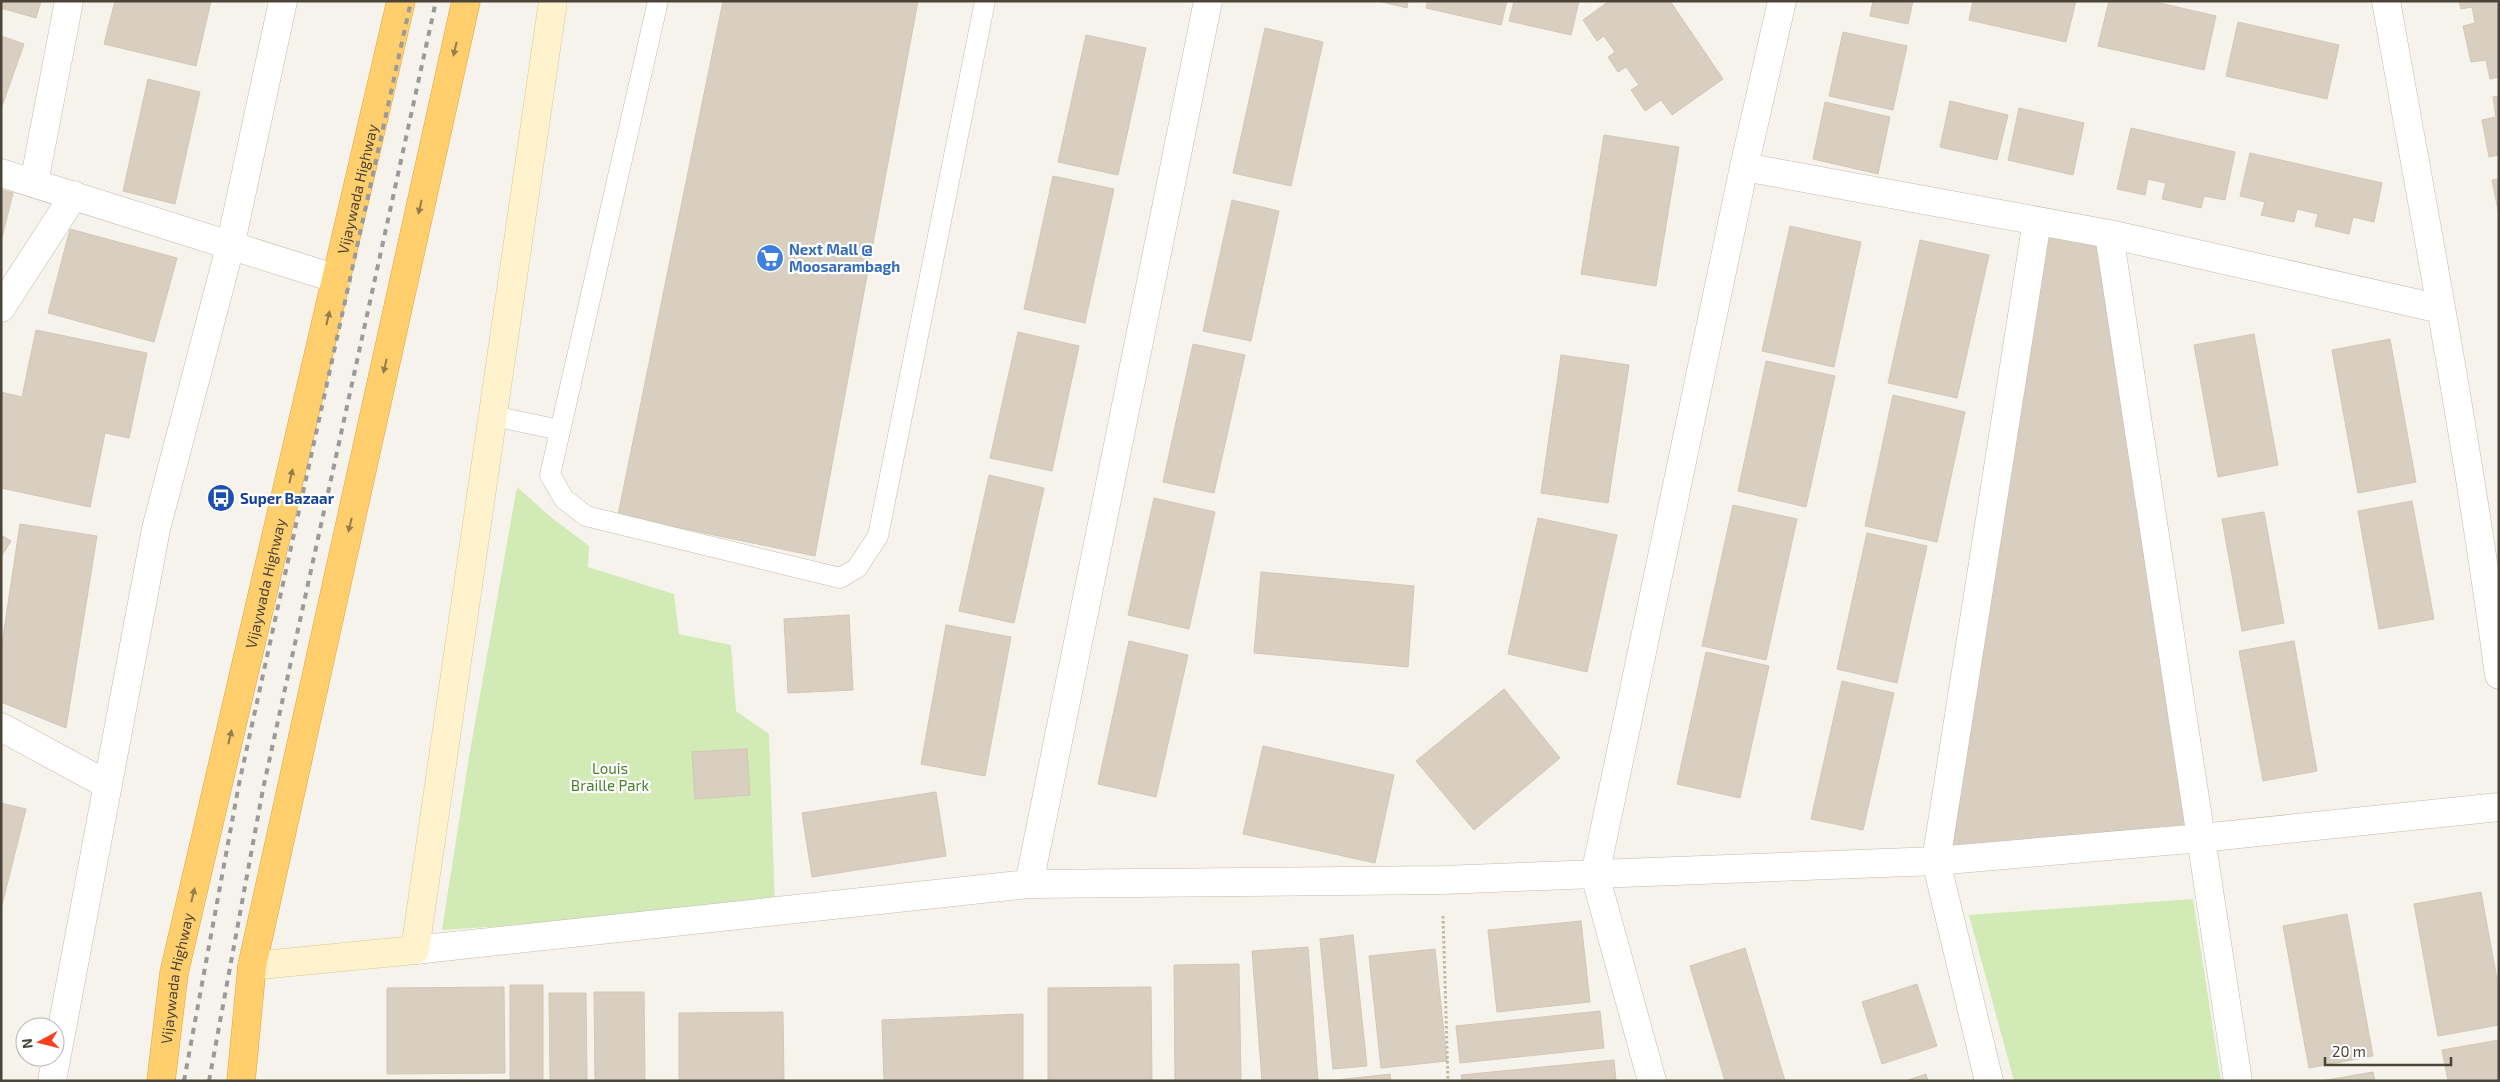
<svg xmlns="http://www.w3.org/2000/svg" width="2500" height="1082" viewBox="0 0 2500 1082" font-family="'Exo 2',sans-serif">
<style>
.green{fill:#d2eab5}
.building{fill:#d8cfc1;stroke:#d3c7b4}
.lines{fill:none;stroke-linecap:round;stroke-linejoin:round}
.lane-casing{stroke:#c2bbae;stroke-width:21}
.street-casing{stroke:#c2bbae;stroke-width:29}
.secondary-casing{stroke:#d6c79b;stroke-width:29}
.highway-casing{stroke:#e0a43c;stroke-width:29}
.path{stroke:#c4b79f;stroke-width:3;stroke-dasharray:2.5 2.5;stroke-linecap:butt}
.lane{stroke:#fff;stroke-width:20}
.street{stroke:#fff;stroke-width:28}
.secondary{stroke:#fff3cd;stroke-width:28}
.highway{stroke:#ffcf6e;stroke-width:28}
.rail{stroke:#9a9a9a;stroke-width:4;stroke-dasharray:6 6;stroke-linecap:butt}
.oneway{fill:#937c4e}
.labels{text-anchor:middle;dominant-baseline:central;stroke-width:4.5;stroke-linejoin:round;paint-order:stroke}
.street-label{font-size:15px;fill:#4b4439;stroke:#fff}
.shop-label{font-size:15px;font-weight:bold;fill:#366cbe;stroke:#fff;text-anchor:start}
.transit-label{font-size:15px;font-weight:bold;fill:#164399;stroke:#fff;text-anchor:start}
.park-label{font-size:15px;fill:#4a7f2a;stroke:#fff}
</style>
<rect width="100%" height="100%" fill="#f6f3ec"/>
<!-- green -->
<path class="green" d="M517 487 552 518 589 546 588 567 674 594 679 634 731 645 736 711 769 734 775 908 442 930 469 757Z
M2193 899 2221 1081H2014L1969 915Z"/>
<!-- building -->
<path class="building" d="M1 1H41L36 18 1 8Z
M115 1H211L196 66 104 44Z
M723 1H918L815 556 618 515Z
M1378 1H1408L1407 8Z
M1427 1H1507L1501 25 1426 8Z
M1514 1H1579L1571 35 1509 21Z
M1609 1H1670L1723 79 1672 115 1661 100 1645 111 1631 90 1639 85 1626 67 1618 72 1608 57 1615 52 1604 36 1597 41 1583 20Z
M1873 1H1913L1908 24 1870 16Z
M1973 1H2076L2066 42 1969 20Z
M2109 1H2151L2216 16 2204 70 2098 46Z
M2459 1H2499V77L2490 79 2486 60 2471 62 2463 26 2475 23 2472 7 2461 9Z
M2238 22 2339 45 2327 99 2226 76Z
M1265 28 1323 42 1291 186 1233 173Z
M1843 32 1907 46 1893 110 1829 96Z
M1086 35 1146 48 1118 175 1058 162Z
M1 36 24 44 1 109Z
M148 79 200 92 175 204 123 191Z
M2499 96V155L2489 157 2482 120 2496 117 2493 97Z
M1950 101 2008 115 1997 160 1940 147Z
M1825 102 1890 117 1878 174 1813 159Z
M2019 108 2084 123 2073 175 2008 160Z
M2131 128 2235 152 2225 200 2204 196 2201 208 2162 199 2166 183 2148 179 2145 195 2117 189Z
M1604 135 1679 147 1656 286 1581 274Z
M2250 153 2382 183 2374 222 2353 217 2349 234 2315 226 2318 214 2297 209 2294 222 2261 215 2265 202 2240 196Z
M1053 176 1114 189 1085 323 1024 309Z
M2499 179V215L2492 180Z
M1 190 13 193 1 242Z
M1232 200 1279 211 1251 341 1203 331Z
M1790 226 1861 242 1834 367 1762 351Z
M70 229 177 258 154 342 48 313Z
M2043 236 2103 246 2186 826 1952 852Z
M1920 240 1989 255 1957 398 1888 383Z
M36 330 147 353 129 438 105 433 90 507 1 488V392L22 397Z
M1018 332 1079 346 1052 471 990 458Z
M2254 334 2278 465 2218 477 2194 345Z
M2390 339 2416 482 2358 493 2332 350Z
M1193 344 1245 355 1214 493 1163 482Z
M1561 355 1629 365 1608 503 1541 493Z
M1766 361 1835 376 1806 507 1738 491Z
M1893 395 1965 412 1937 542 1865 526Z
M989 475 1044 488 1014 623 959 611Z
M1154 498 1215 512 1189 629 1128 615Z
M2412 501 2434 619 2379 629 2358 511Z
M1733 505 1797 519 1766 660 1702 646Z
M2264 512 2284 623 2242 631 2222 519Z
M1538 518 1617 535 1587 672 1508 654Z
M20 524 97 536 66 728 1 702V650Z
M1867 533 1927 546 1897 683 1837 669Z
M1 535 11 541 1 557Z
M1261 572 1414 586 1408 667 1254 653Z
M849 615 853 690 788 693 784 619Z
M946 625 1011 637 985 776 921 764Z
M1129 641 1188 655 1156 797 1098 784Z
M2294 641 2317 771 2263 781 2239 651Z
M1706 652 1769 666 1740 798 1677 784Z
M1842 681 1894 693 1863 830 1811 819Z
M1504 689 1560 758 1474 830 1416 761Z
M1263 746 1394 775 1375 863 1243 834Z
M747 749 750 795 695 799 692 752Z
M936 792 946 856 812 877 802 813Z
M1 803 26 809 1 909Z
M2481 892 2499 990V1025L2438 1036 2414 904Z
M2347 914 2373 1056 2309 1068 2283 926Z
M1581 921 1590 1002 1497 1012 1488 930Z
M1353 935 1367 1066 1333 1069 1320 939Z
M1308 947 1318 1081H1262L1252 951Z
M1745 948 1785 1081H1725L1690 966Z
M1435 949 1447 1061 1381 1068 1369 956Z
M1239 964 1241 1081H1175L1174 965Z
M1917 984 1937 1046 1882 1064 1862 1002Z
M510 985H543V1081H510Z
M504 987 505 1073 387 1074V988Z
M1151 987 1152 1081H1048V988Z
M594 992H644L645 1081H595Z
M549 993H586L587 1081H550Z
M1600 1011 1604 1048 1460 1063 1456 1026Z
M783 1012 784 1081H679V1013Z
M1023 1014V1081H884L882 1020Z
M2499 1040V1081H2448L2442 1050Z
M1614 1060 1616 1081H1462L1461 1075Z
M2373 1072 2375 1081H2321Z
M1390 1074 1391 1081H1328Z
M1926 1074 1928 1081H1905Z"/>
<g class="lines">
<!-- lane casing -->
<g class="lane-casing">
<path id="lane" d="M658 1 550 475 564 499 586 516 840 578 857 568 878 536 985 1
M493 416 560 430"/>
</g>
<!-- street casing -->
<g class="street-casing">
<path id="street" d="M2386 1C2426 225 2469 449 2499 675
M1744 167 2109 234 2441 309
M1 173 337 279
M34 183 69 1
M2109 234 2238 1081
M1 308 74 195
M1 727 106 784
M1029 884 1208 1
M415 950 1029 884 1442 880 1936 861 2201 838 2499 807
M52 1081 156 529 230 247 283 1
M1652 1081 1595 875 1744 167 1782 1
M1989 1081 1936 861 2037 221"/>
</g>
<!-- secondary casing -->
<g class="secondary-casing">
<path id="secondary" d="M252 966 415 950 553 1"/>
</g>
<!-- highway casing -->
<g class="highway-casing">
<g id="highway">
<path id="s1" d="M161 1081 174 973 401 1"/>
<path d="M241 1081 252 966 466 1"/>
</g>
</g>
<!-- path -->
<path class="path" d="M1443 916 1448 1081"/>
<!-- lane -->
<use href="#lane" class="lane"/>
<!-- street -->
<use href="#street" class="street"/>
<!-- secondary -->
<use href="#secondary" class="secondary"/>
<!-- highway -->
<use href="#highway" class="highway"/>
<!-- rail -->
<path class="rail" d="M184 1081 239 784 411 1
M209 1081 263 789 436 1"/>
</g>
<!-- one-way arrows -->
<defs><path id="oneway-solid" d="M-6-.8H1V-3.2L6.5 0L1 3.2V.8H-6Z" transform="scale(1.25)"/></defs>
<g class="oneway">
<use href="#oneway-solid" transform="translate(455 49) rotate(103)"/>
<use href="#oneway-solid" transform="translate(420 207) rotate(103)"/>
<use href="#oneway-solid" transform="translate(328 318) rotate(-77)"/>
<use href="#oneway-solid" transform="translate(385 366) rotate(103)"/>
<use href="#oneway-solid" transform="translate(291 476) rotate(-77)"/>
<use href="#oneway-solid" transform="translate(350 525) rotate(103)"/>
<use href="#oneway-solid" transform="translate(230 737) rotate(-77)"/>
<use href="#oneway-solid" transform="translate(193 895) rotate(-77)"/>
</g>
<!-- icons -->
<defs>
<g id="supermarket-disc" transform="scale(1.4375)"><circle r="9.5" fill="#3f7fe0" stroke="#fff"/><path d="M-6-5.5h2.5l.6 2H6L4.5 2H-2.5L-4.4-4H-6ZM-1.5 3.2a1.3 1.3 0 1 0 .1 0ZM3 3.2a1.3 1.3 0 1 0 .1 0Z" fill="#fff"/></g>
<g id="bus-disc" transform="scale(1.4375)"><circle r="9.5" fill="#1a4fb4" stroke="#fff"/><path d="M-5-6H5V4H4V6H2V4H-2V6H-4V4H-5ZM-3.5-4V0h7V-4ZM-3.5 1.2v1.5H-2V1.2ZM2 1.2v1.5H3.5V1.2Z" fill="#fff"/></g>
</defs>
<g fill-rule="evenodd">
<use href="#supermarket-disc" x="770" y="258"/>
<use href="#bus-disc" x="221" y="498"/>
</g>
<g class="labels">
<!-- street labels -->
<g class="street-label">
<text stroke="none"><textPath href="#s1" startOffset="914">Vijaywada Highway</textPath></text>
<text stroke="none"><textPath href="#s1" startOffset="509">Vijaywada Highway</textPath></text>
<text stroke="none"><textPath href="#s1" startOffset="104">Vijaywada Highway</textPath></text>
</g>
<!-- shop labels -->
<g class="shop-label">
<text x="789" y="249">Next Mall @<tspan x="789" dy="17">Moosarambagh</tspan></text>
</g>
<!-- transit labels -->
<g class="transit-label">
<text x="240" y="498">Super Bazaar</text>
</g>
<!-- park labels -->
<g class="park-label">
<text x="610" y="768">Louis<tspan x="610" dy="17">Braille Park</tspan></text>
</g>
</g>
<!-- border -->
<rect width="2500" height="1082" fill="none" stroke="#4b4439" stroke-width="5"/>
<!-- north arrow -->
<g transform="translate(40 1042) rotate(263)"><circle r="24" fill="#ffffff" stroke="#b7b4b0"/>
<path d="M0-4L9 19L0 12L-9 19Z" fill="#fc3f1d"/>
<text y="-8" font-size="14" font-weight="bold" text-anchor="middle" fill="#4b4439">N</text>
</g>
<!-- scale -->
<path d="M2325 1057v8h126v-8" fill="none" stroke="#4b4439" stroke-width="2.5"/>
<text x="2332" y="1057" font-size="15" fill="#4b4439" stroke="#ffffff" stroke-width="4" paint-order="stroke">20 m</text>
</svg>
